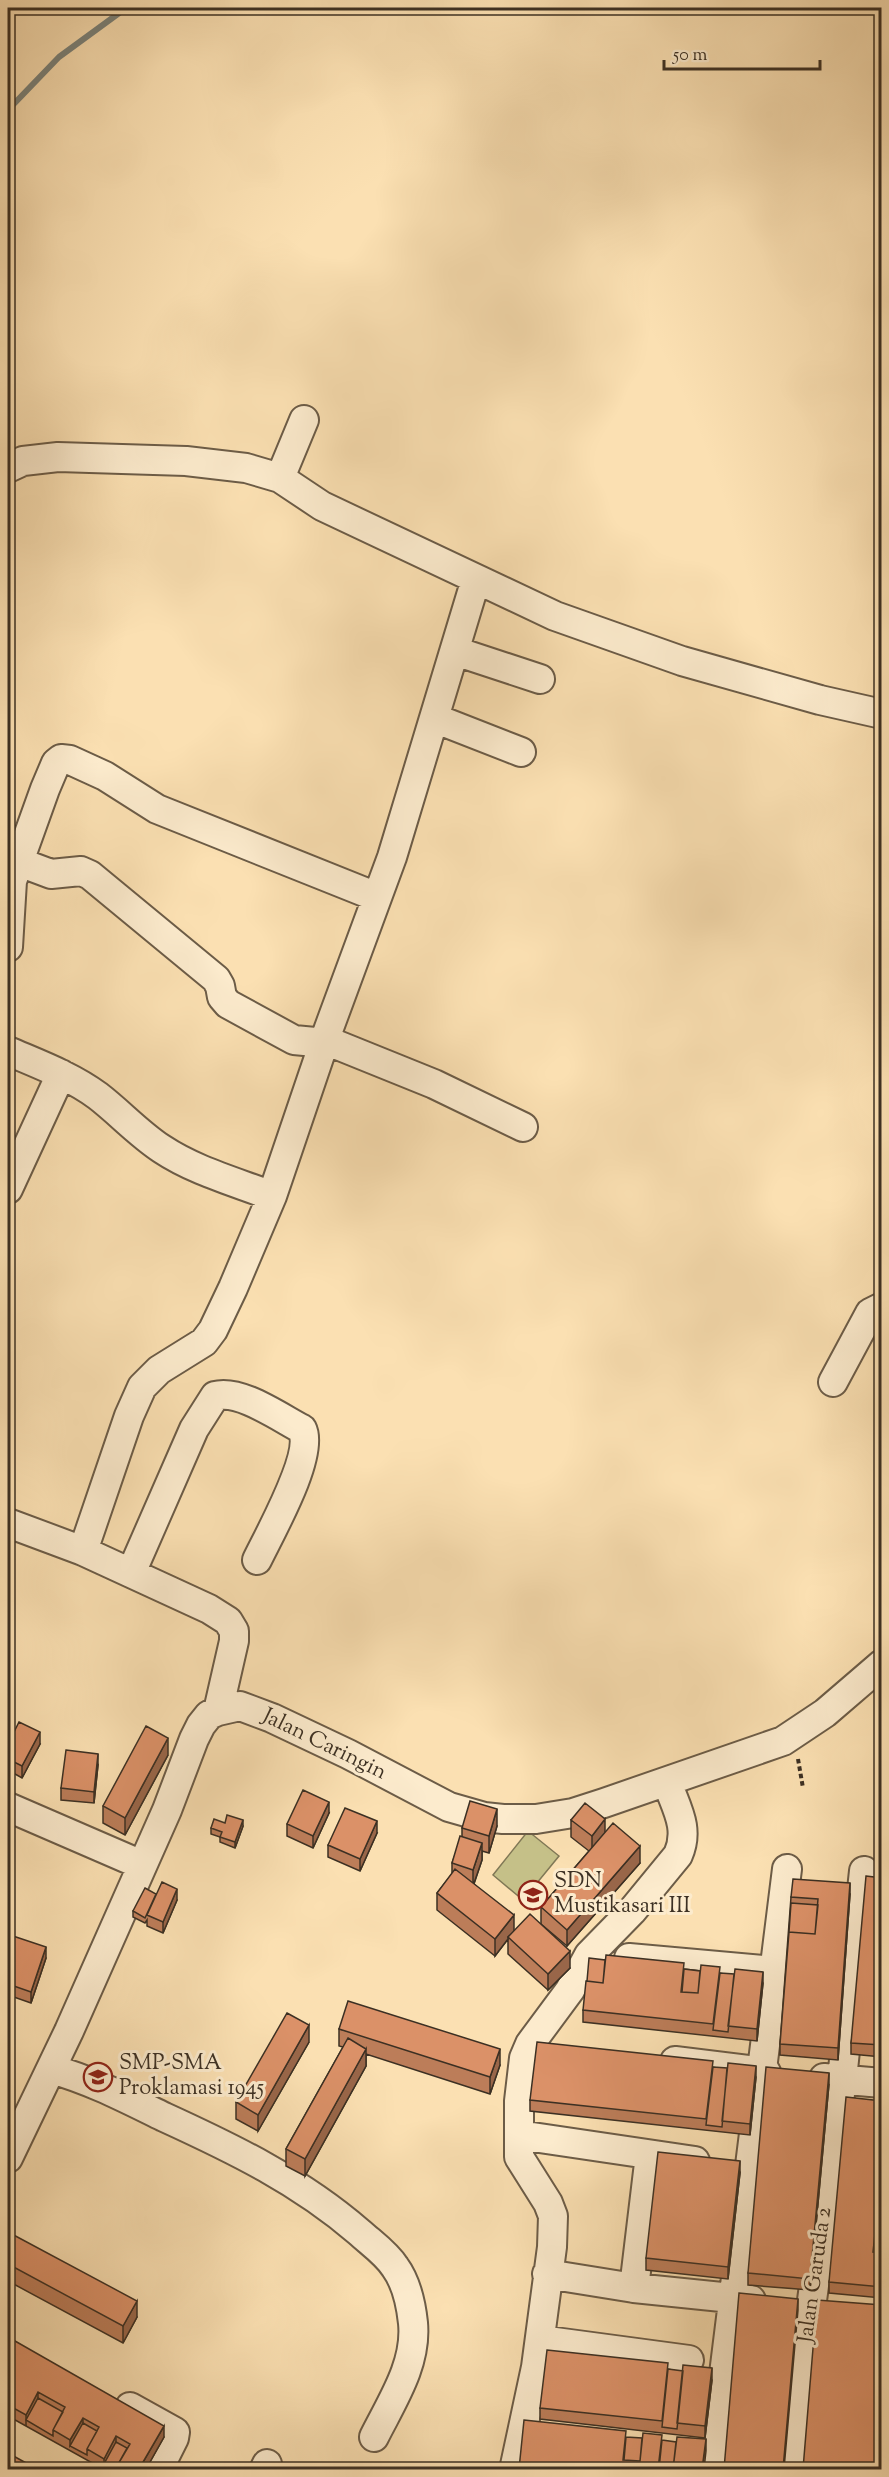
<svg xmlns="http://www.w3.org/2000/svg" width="889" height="2477" viewBox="0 0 889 2477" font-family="'Sorts Mill Goudy',serif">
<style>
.green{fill:#c5c088;stroke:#807856;stroke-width:1.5}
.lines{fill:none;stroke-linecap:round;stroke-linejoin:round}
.stream{stroke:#7a837c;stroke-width:6}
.minor-casing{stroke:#6c5c47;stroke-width:32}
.path{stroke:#3c3023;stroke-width:4;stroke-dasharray:4.5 3;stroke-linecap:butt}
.minor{stroke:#fcebcd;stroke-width:28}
.wall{fill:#bc7d59;stroke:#3c3023;stroke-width:1.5}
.shaded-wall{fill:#996649;stroke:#3c3023;stroke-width:1.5}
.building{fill:#db9168;stroke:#3c3023;stroke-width:1.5}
.labels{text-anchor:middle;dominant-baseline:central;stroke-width:6;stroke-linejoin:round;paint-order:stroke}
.street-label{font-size:22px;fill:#3c3023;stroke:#fcebcd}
.poi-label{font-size:22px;fill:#3c3023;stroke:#fcebcd;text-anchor:start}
</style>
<rect width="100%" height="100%" fill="#fbe0b2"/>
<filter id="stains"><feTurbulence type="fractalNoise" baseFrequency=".00333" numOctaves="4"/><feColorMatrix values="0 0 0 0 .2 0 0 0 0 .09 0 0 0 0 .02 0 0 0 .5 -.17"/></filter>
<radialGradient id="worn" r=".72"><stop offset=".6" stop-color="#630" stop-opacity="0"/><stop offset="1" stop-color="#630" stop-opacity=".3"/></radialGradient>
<!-- green -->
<path class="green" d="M528 1831 559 1856 523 1900 493 1875Z"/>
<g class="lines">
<!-- stream -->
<path class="stream" d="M8 110 59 57 126 8"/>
<!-- minor casing -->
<g class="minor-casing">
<path id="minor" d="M8 468 23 461 58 457 186 461 246 468 280 478 322 506 555 616 682 661 820 700 882 714
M280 478 304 420
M455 651 540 679
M434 718 521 752
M19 862 51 874 81 871 90 875 216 979 220 986 222 997 228 1004 294 1040 315 1042 325 1040 434 1084 523 1127
M8 947 12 881 45 789 56 763 61 759 70 760 105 776 157 809 377 897
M8 1051C38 1064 71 1076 98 1096 120 1113 139 1134 162 1149 195 1171 236 1182 272 1196
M8 1189 61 1074
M833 1382 870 1313 882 1307
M8 1523 83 1551 209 1609 228 1621 234 1631V1641L218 1711
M83 1551 129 1416 142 1387 159 1370 204 1342 213 1330 233 1288 272 1196 329 1028 392 857 476 579
M131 1573 194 1429 215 1396C240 1389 279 1417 302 1429 315 1454 270 1533 257 1560
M8 1807 142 1865
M629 1958 776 1971
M675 2061 766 2072
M51 2069C91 2080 127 2099 164 2117 234 2149 300 2181 359 2232 371 2243 386 2253 395 2267 406 2282 411 2304 413 2323 417 2364 392 2401 374 2437
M824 2078 882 2083
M519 2135 695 2161
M8 2158 69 2031 167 1810 194 1739 201 1725 209 1715 218 1711 240 1706 272 1718 348 1754 449 1807 484 1817 503 1819H536L573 1813 604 1803 783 1741 825 1713 882 1664
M547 2274 634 2288 751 2300
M634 2288 650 2155
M540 2340 689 2360
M130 2407 175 2432 174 2438 158 2470
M264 2470 267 2464
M514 2470 536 2367 552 2247 553 2216 548 2203 519 2157V2101L524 2058 530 2044 570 1990 589 1955 632 1911 678 1855C690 1828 676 1808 667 1782
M712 2470 787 1869
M789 2470 842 2079 864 1871"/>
</g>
<!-- path -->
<path class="path" d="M798 1759 803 1788"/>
<!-- minor -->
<use href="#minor" class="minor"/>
</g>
<!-- wall -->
<path class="wall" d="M8 1744H40L22 1778 8 1770Z
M168 1755 125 1835 103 1823V1806Z
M98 1765 94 1803 61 1800V1788Z
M329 1813 313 1848 287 1836V1824Z
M571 1820 605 1833 640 1863 567 1946 541 1924V1907L589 1851 571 1837Z
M225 1823 243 1826 235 1848 220 1842V1837L211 1834V1828Z
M497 1826 489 1853 482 1851V1860L474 1884 514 1931 570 1968 548 1990 508 1954V1939L495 1956 437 1910V1893L452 1874V1863L462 1836V1828Z
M377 1833 360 1871 328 1857V1845Z
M882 1878V2057L851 2054V2043Z
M156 1894 177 1900 163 1933 147 1926V1920L145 1923 133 1917V1911Z
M850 1894 838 2060 780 2055V2044L791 1897Z
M8 1952 46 1958 31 2003 8 1995Z
M684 1969 720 1973 763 1983 757 2041 583 2022V2010Z
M339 2029 500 2065 490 2094 366 2054V2066L305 2176 286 2166V2149L343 2047 339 2046Z
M309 2042 258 2131 236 2119V2102Z
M713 2067 756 2077 750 2135 530 2111V2100Z
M829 2084 810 2290 748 2285V2273Z
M882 2101V2298L829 2293V2282Z
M740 2173 728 2279 646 2270V2258Z
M8 2232 137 2317 123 2343 8 2281Z
M8 2337 164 2437 146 2469H103L8 2416Z
M668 2369 712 2380 705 2438 540 2419V2408Z"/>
<!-- shaded-wall -->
<path class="shaded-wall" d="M40 1732V1744L22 1778V1766Z
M168 1738V1755L125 1835V1818Z
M98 1754V1765L94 1803V1792Z
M329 1802V1813L313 1848V1836Z
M497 1809V1826L489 1853V1836Z
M605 1819V1836L592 1853V1836Z
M243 1820V1826L235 1848V1842Z
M377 1821V1833L360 1871V1859Z
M482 1843V1860L473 1886V1870Z
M640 1846V1863L567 1946V1930Z
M850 1883V1894L838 2060V2048Z
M177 1889V1900L163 1933V1922Z
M514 1915V1932L508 1937V1939L495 1956V1939Z
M46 1947V1958L31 2003V1992Z
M570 1951V1968L548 1990V1974Z
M763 1972V1983L757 2041V2029Z
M309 2025V2042L258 2131V2115Z
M366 2049V2066L305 2176V2159Z
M500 2049V2065L490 2094V2077Z
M756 2066V2077L750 2135V2124Z
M829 2073V2084L810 2290V2279Z
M740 2161V2173L728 2279V2267Z
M798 2299V2310L784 2469H783Z
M137 2301V2317L123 2343V2326Z
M712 2368V2380L705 2438V2426Z
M38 2392V2404L26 2420V2426V2415Z
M83 2418V2429L70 2446V2440Z
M882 2423V2434L878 2469H877Z
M164 2426V2437L146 2469H139Z
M116 2436V2448L104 2464V2459Z
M706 2439V2451L704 2469H702Z"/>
<!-- building -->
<path class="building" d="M19 1722 40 1732 22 1766 8 1759V1744Z
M146 1726 168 1738 125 1818 103 1806Z
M66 1750 98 1754 94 1792 61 1788Z
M303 1790 329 1802 313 1836 287 1824Z
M470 1801 497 1809 489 1836 462 1828Z
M585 1803 605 1819 592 1836 571 1820Z
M345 1808 377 1821 360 1859 328 1845Z
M227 1815 243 1820 235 1842 220 1837 222 1832 211 1828 214 1819 225 1823Z
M613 1823 640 1846 567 1930 541 1907Z
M460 1836 482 1843 473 1870 452 1863Z
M455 1869 514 1915 495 1939 437 1893Z
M866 1876 882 1878V2045L851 2043Z
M793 1879 850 1883 838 2048 780 2044 789 1932 815 1934 818 1899 791 1897Z
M162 1882 177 1889 163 1922 147 1915Z
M145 1888 156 1894 145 1918 133 1911Z
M791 1903 818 1905 815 1934 789 1932Z
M530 1914 570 1951 548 1974 508 1937Z
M13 1936 46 1947 31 1992 8 1984V1952Z
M606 1955 684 1963 681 1992 698 1993 701 1965 720 1967 713 2024 583 2010 586 1981 603 1983Z
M589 1958 605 1960 603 1983 587 1981Z
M684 1969 700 1971 698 1993 682 1992Z
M735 1969 763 1972 757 2029 728 2026Z
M720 1973 734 1974 728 2032 713 2030Z
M348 2001 500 2049 490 2077 339 2029Z
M287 2013 309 2025 258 2115 236 2102Z
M348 2038 366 2049 305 2159 286 2149Z
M537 2042 713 2061 706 2119 530 2100Z
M728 2063 756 2066 750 2124 722 2121Z
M713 2067 727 2068 722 2127 706 2125Z
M766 2067 829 2073 810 2279 748 2273Z
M846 2097 882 2101V2155L880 2173H882V2194H878L877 2212 882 2213V2234H875L873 2252 882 2253V2287L829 2282Z
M658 2152 740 2161 728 2267 646 2258Z
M878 2200H882V2213H877Z
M8 2232 137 2301 123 2326 8 2264Z
M875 2239 882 2240V2253L873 2252Z
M739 2293 798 2299 783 2469H724Z
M817 2300 882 2305V2423L877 2469H803Z
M8 2337 164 2426 139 2469H123L117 2466 130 2444 116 2436 104 2459 87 2449 99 2427 83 2418 70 2440 53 2430 65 2407 38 2392 26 2415 8 2405Z
M547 2350 668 2363 662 2421 540 2408Z
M683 2365 712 2368 705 2426 677 2423Z
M668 2369 683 2371 677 2429 662 2427Z
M38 2398 63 2412 53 2430V2436L26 2420Z
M524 2420 626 2431 623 2460 640 2461 643 2433 662 2435 658 2469H519Z
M83 2423 97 2431 87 2449V2455L70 2446Z
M626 2437 642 2438 640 2461 624 2460Z
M677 2437 706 2439 702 2469H673Z
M662 2440 676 2442 673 2469H659Z
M116 2442 127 2448 117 2466V2469H113L104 2464Z
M8 2453 37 2469H8Z"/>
<!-- icons -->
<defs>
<g id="school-ring" transform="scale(1.5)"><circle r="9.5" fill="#fcebcd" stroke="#8f2418" stroke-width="1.5"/><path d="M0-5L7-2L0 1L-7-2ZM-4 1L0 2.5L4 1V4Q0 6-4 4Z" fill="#8f2418"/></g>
</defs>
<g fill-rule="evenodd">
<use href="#school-ring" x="533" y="1895"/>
<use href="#school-ring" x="98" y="2077"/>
</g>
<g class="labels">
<!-- street labels -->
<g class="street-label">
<text transform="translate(324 1745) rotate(26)">Jalan Caringin</text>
<text transform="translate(816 2275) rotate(-82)">Jalan Garuda 2</text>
</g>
<!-- poi labels -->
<g class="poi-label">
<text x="554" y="1882">SDN<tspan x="554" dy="25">Mustikasari III</tspan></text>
<text x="119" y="2064">SMP-SMA<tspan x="119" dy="25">Proklamasi 1945</tspan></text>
</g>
</g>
<!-- margin -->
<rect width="889" height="2477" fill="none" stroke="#fbe0b2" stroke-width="30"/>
<rect x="9" y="9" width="871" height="2459" fill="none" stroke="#3c3023" stroke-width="3"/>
<rect x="15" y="15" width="859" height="2447" fill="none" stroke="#3c3023" stroke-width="1.5"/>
<!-- scale -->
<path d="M664 60v9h156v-9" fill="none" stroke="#3c3023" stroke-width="3"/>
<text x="673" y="60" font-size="18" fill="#3c3023" stroke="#fcebcd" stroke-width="4.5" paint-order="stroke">50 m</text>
<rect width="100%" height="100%" filter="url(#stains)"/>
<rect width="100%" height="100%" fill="url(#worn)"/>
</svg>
